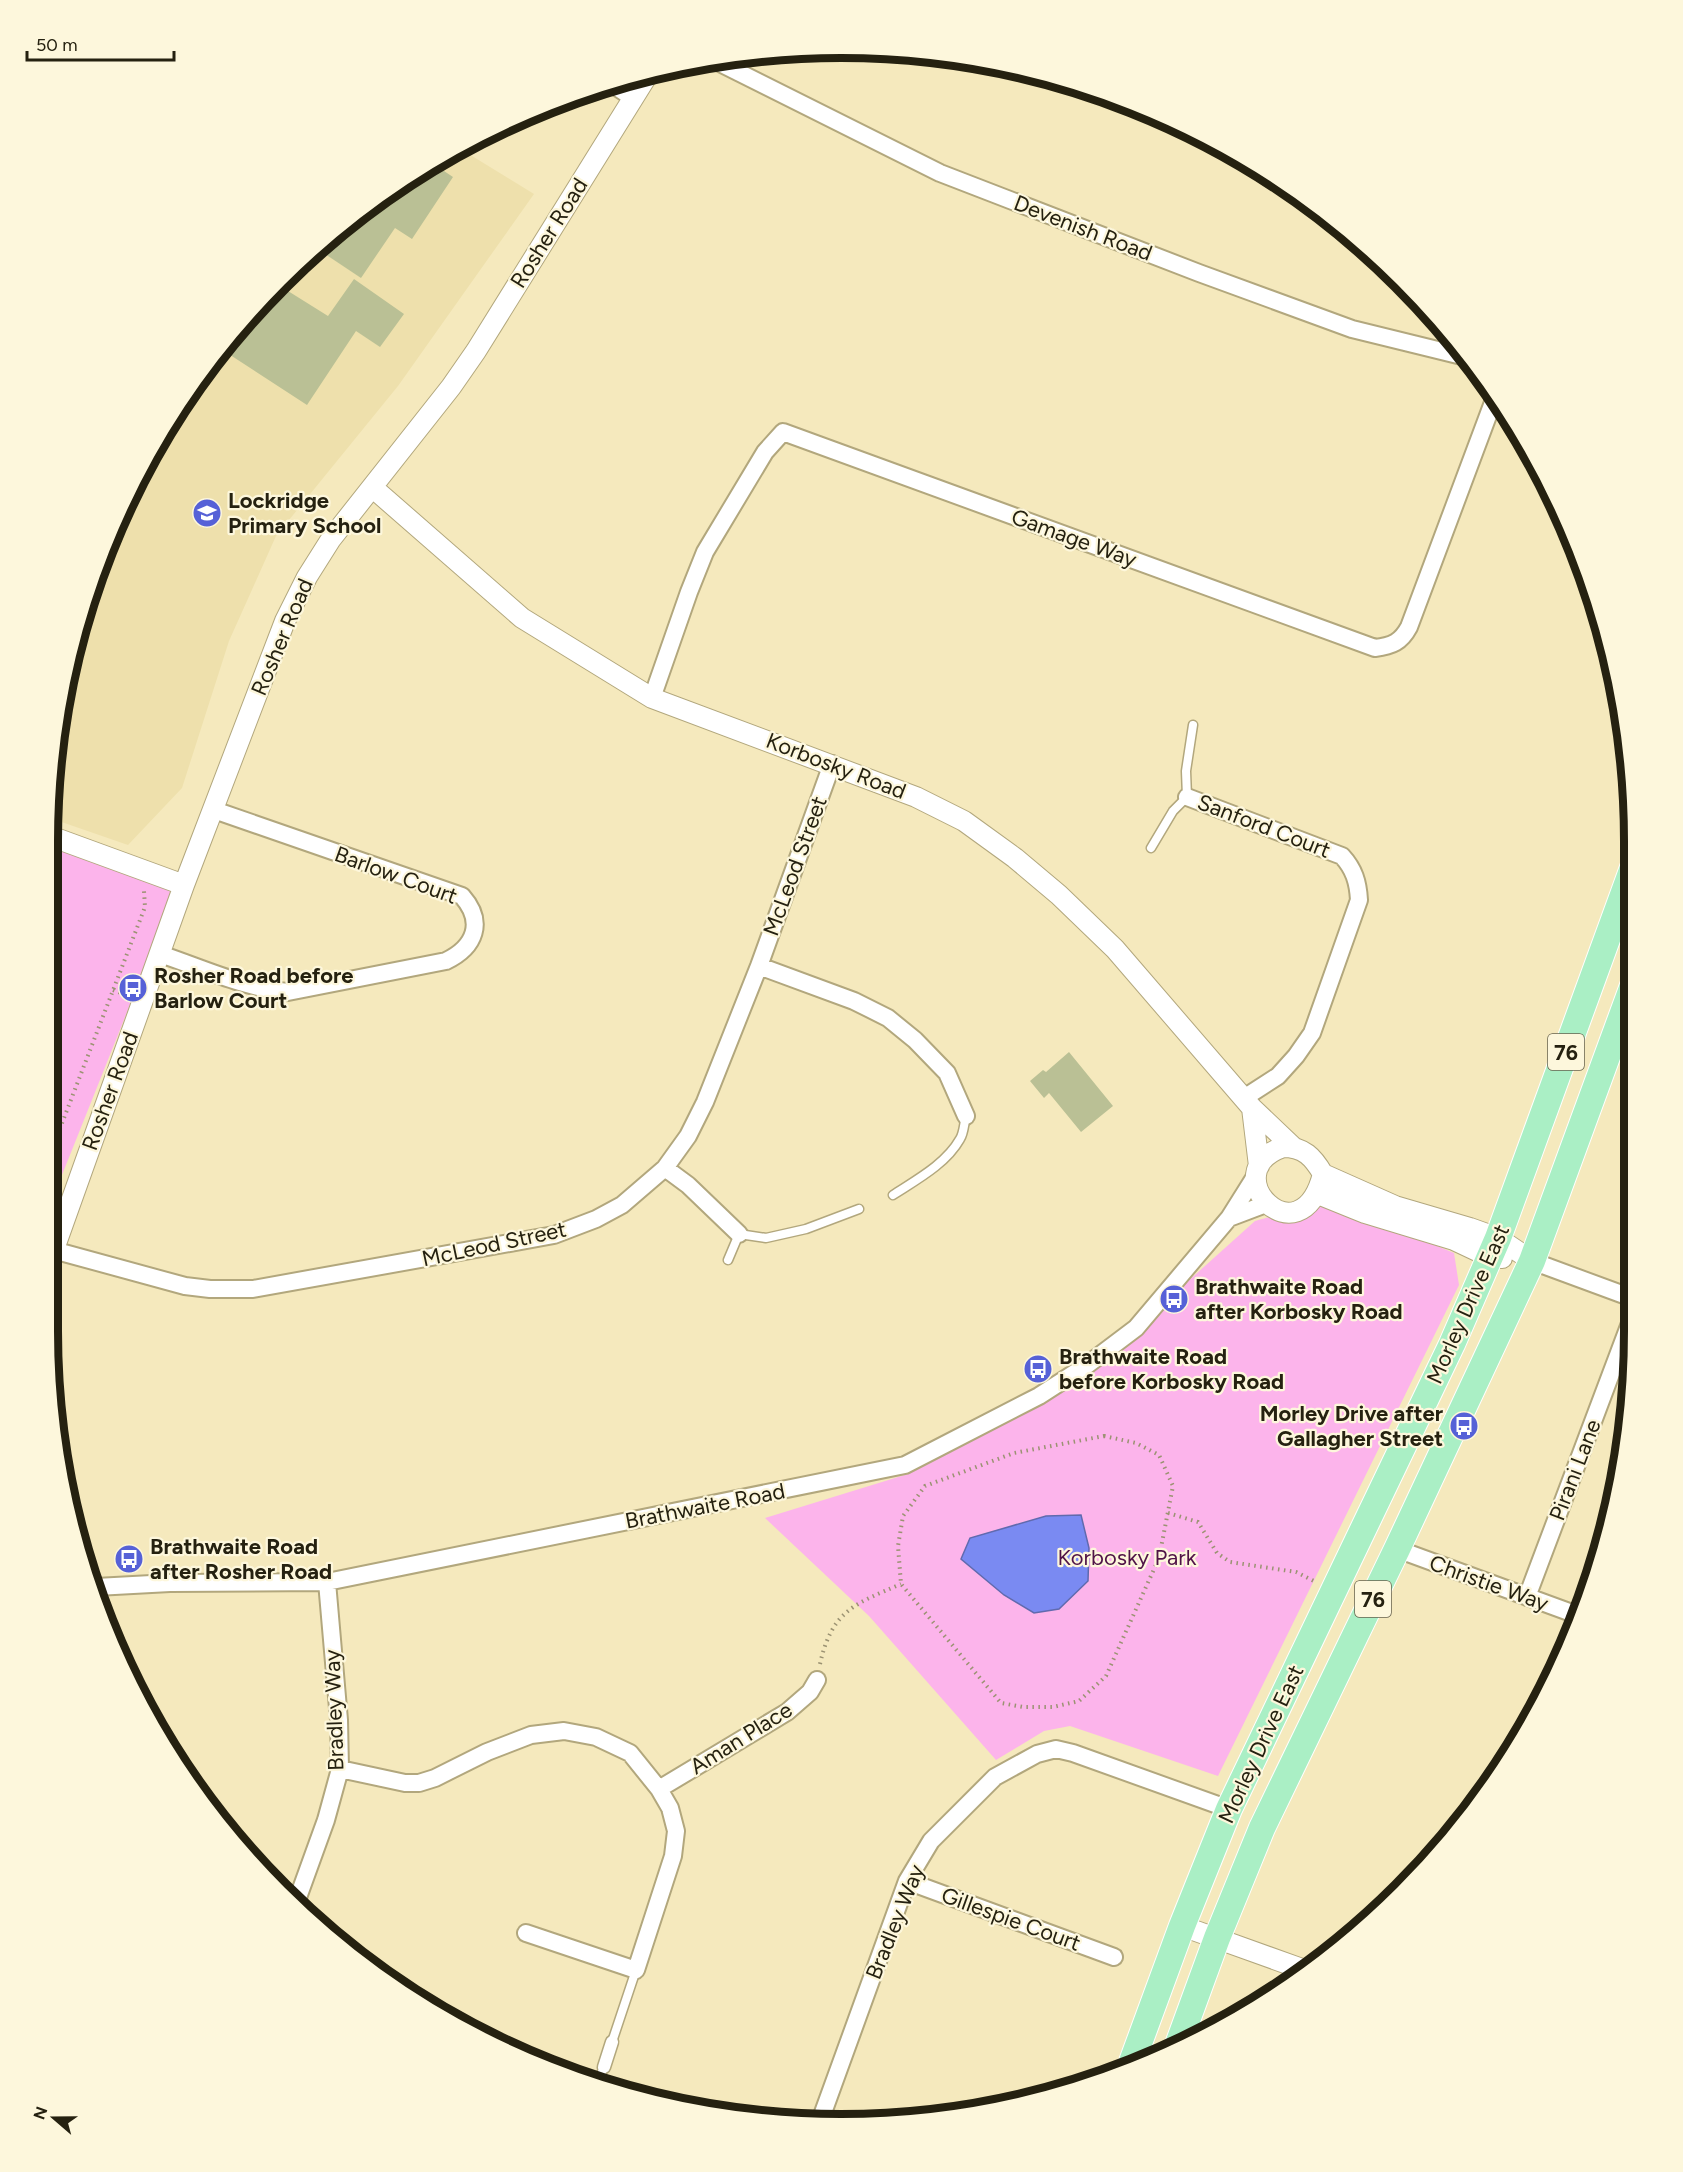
<svg xmlns="http://www.w3.org/2000/svg" width="1683" height="2172" viewBox="0 0 1683 2172" font-family="Figtree,sans-serif">
<style>
.built{fill:#eee0ac}
.green{fill:#fcb4eb}
.water{fill:#7a8af2;stroke:#606aae;stroke-width:1.5}
.building{fill:#bac095}
.lines{fill:none;stroke-linecap:round;stroke-linejoin:round}
.service-casing{stroke:#b2a77d;stroke-width:11}
.pedestrian-casing{stroke:#b2a77d;stroke-width:15}
.minor-casing{stroke:#b2a77d;stroke-width:20}
.tertiary-casing{stroke:#b2a77d;stroke-width:22}
.primary-casing{stroke:#fff;stroke-width:28}
.path{stroke:#9b9272;stroke-width:4;stroke-dasharray:1.5 4.5;stroke-linecap:butt}
.service{stroke:#fff;stroke-width:8}
.pedestrian{stroke:#fff;stroke-width:12}
.minor{stroke:#fff;stroke-width:16}
.tertiary{stroke:#fff;stroke-width:20}
.primary{stroke:#aaefc5;stroke-width:26}
.labels{text-anchor:middle;dominant-baseline:central;stroke-width:4.5;stroke-linejoin:round;paint-order:stroke}
.shield{fill:#fdf7dc;stroke:#66614d;stroke-width:1.5}
.shield-label{font-size:21px;font-weight:bold;fill:#252110}
.street-label{font-size:22px;fill:#252110;stroke:#fdf7dc}
.poi-label{font-size:22px;font-weight:bold;fill:#252110;stroke:#fdf7dc;text-anchor:start}
.park-label{font-size:22px;fill:#501347;stroke:#fdf7dc}
.rim{fill:none;stroke:#252110;stroke-width:8}
</style>
<rect width="100%" height="100%" fill="#f5e9bd"/>
<!-- built -->
<path class="built" d="M459 148 534 194 398 386 276 536 229 641 182 788 128 845 50 818V790L90 587 130 490 212 358 319 245 444 154Z"/>
<!-- green -->
<path class="green" d="M50 836 179 882 48 1210Z
M1327 1201 1454 1253 1459 1285 1218 1776 1070 1726 1044 1731 996 1760 869 1616 765 1518 908 1474 1077 1381 1255 1221Z"/>
<!-- water -->
<path class="water" d="M1081 1515 1089 1548 1088 1581 1059 1609 1034 1613 1004 1595 961 1559 970 1538 1046 1516Z"/>
<!-- building -->
<path class="building" d="M432 163 453 177 412 239 395 228 361 278 316 248Z
M354 279 404 314 380 347 356 331 307 405 221 349 280 286 328 316Z
M1069 1052 1113 1106 1081 1132 1049 1093 1044 1098 1030 1081 1043 1070 1046 1072Z"/>
<g class="lines">
<!-- service casing -->
<g class="service-casing">
<path id="service" d="M1151 848 1173 811 1187 797 1186 771 1193 725
M893 1195C916 1180 946 1164 960 1139 964 1133 964 1123 966 1116
M728 1260 739 1234 766 1238 806 1229 859 1209
M612 2042 636 1970
M598 2081 604 2067"/>
</g>
<!-- pedestrian casing -->
<g class="pedestrian-casing">
<path id="pedestrian" d="M604 2067 612 2042"/>
</g>
<!-- minor casing -->
<g class="minor-casing">
<path id="minor" d="M714 60 940 173 1199 273 1352 329 1466 357
M612 84 633 98
M652 698 689 592 705 552 765 452 783 432 1375 648C1392 646 1401 642 1409 627L1495 397
M1187 797 1342 856C1354 869 1358 882 1359 900L1312 1033 1296 1056 1278 1076 1244 1098
M160 954C202 968 244 988 288 992L446 961C475 947 485 922 462 896L214 810
M759 966 854 1001 888 1018 915 1040 947 1073 966 1116
M665 1168 688 1185 739 1234
M1229 1218 1266 1204
M53 1250 185 1286 210 1289H253L554 1235 596 1219 622 1205 665 1168 688 1136 705 1102 759 966 832 764
M1532 1261 1635 1299
M1397 1549 1580 1616
M96 1587 170 1583 327 1582 905 1465 1039 1396 1087 1365 1136 1328 1229 1218 1256 1175
M1527 1597 1635 1310
M340 1769 405 1783H419L435 1778 487 1752 531 1735 564 1731 596 1737 630 1753 659 1789 670 1808 676 1831 673 1856 636 1970 526 1933
M659 1789 787 1712 810 1692 817 1680
M907 1881 1114 1957
M296 1903 326 1820 340 1769 339 1720 327 1582
M820 2121 907 1881 931 1841 995 1777 1037 1754 1056 1749 1073 1753 1229 1809"/>
</g>
<!-- tertiary casing -->
<g class="tertiary-casing">
<path id="tertiary" d="M372 487 522 618 652 698 916 797 964 821 1015 858 1059 895 1115 949 1252 1108 1293 1147
M50 836 184 885
M1252 1108 1259 1166
M1283 1147C1304 1147 1313 1157 1323 1174 1300 1264 1212 1172 1283 1147Z
M1323 1174 1395 1206 1470 1228 1498 1238 1532 1261
M1318 1194 1365 1213 1454 1240 1490 1257 1502 1258
M48 1266 184 885 285 621 307 577 331 539 451 387 476 351 647 76
M1182 1926 1302 1969"/>
</g>
<!-- primary casing -->
<g class="primary-casing">
<path id="primary" d="M1179 2042 1217 1938 1262 1828 1397 1549 1532 1261 1634 983
M1132 2062 1182 1926 1229 1809 1452 1344 1498 1238 1634 865"/>
</g>
<!-- path -->
<path class="path" d="M113 990 126 995
M49 1157 145 907 144 891
M1104 1436 1136 1443 1159 1455 1173 1486 1159 1558 1106 1676 1079 1701 1053 1707H1023L1001 1703 901 1584 898 1546 903 1516 925 1486 1014 1453Z
M1168 1513 1198 1522 1217 1553 1230 1562 1296 1572 1314 1581
M820 1664C832 1610 855 1604 901 1584"/>
<!-- service -->
<use href="#service" class="service"/>
<!-- pedestrian -->
<use href="#pedestrian" class="pedestrian"/>
<!-- minor -->
<use href="#minor" class="minor"/>
<!-- tertiary -->
<use href="#tertiary" class="tertiary"/>
<!-- primary -->
<use href="#primary" class="primary"/>
</g>
<!-- icons -->
<defs>
<g id="school-disc" transform="scale(1.5)"><circle r="9.5" fill="#5661d7" stroke="#fdf7dc"/><path d="M0-5L7-2L0 1L-7-2ZM-4 1L0 2.5L4 1V4Q0 6-4 4Z" fill="#fff"/></g>
<g id="bus-disc" transform="scale(1.5)"><circle r="9.5" fill="#5661d7" stroke="#fdf7dc"/><path d="M-5-6H5V4H4V6H2V4H-2V6H-4V4H-5ZM-3.5-4V0h7V-4ZM-3.5 1.2v1.5H-2V1.2ZM2 1.2v1.5H3.5V1.2Z" fill="#fff"/></g>
</defs>
<g fill-rule="evenodd">
<use href="#school-disc" x="207" y="513"/>
<use href="#bus-disc" x="133" y="988"/>
<use href="#bus-disc" x="1174" y="1299"/>
<use href="#bus-disc" x="1038" y="1369"/>
<use href="#bus-disc" x="1464" y="1426"/>
<use href="#bus-disc" x="129" y="1559"/>
</g>
<g class="labels">
<!-- shield labels -->
<g class="shield">
<rect x="1548" y="1034" width="36" height="36" rx="4.5"/>
<rect x="1355" y="1581" width="36" height="36" rx="4.5"/>
</g>
<g class="shield-label">
<text x="1566" y="1052">76</text>
<text x="1373" y="1599">76</text>
</g>
<!-- street labels -->
<g class="street-label">
<text transform="translate(1083 228) rotate(21)">Devenish Road</text>
<text transform="translate(549 233) rotate(-58)">Rosher Road</text>
<text transform="translate(1074 538) rotate(20)">Gamage Way</text>
<text transform="translate(282 637) rotate(-67)">Rosher Road</text>
<text transform="translate(836 766) rotate(21)">Korbosky Road</text>
<text transform="translate(1264 826) rotate(21)">Sanford Court</text>
<text transform="translate(795 866) rotate(-70)">McLeod Street</text>
<text transform="translate(396 875) rotate(20)">Barlow Court</text>
<text transform="translate(110 1091) rotate(-70)">Rosher Road</text>
<text transform="translate(494 1244) rotate(-12)">McLeod Street</text>
<text transform="translate(1468 1304) rotate(-66)">Morley Drive East</text>
<text transform="translate(1575 1470) rotate(-69)">Pirani Lane</text>
<text transform="translate(705 1506) rotate(-11)">Brathwaite Road</text>
<text transform="translate(1489 1583) rotate(20)">Christie Way</text>
<text transform="translate(334 1710) rotate(-92)">Bradley Way</text>
<text transform="translate(741 1738) rotate(-32)">Aman Place</text>
<text transform="translate(1261 1744) rotate(-65)">Morley Drive East</text>
<text transform="translate(1011 1919) rotate(20)">Gillespie Court</text>
<text transform="translate(895 1922) rotate(-68)">Bradley Way</text>
</g>
<!-- poi labels -->
<g class="poi-label">
<text x="228" y="500">Lockridge<tspan x="228" dy="25">Primary School</tspan></text>
<text x="154" y="975">Rosher Road before<tspan x="154" dy="25">Barlow Court</tspan></text>
<text x="1195" y="1286">Brathwaite Road<tspan x="1195" dy="25">after Korbosky Road</tspan></text>
<text x="1059" y="1356">Brathwaite Road<tspan x="1059" dy="25">before Korbosky Road</tspan></text>
<text x="1443" y="1413" text-anchor="end">Morley Drive after<tspan x="1443" dy="25">Gallagher Street</tspan></text>
<text x="150" y="1546">Brathwaite Road<tspan x="150" dy="25">after Rosher Road</tspan></text>
</g>
<!-- park labels -->
<g class="park-label">
<text x="1127" y="1557">Korbosky Park</text>
</g>
</g>
<!-- crop -->
<path d="M0 0H1683V2172H0ZM841 58H841A783 783 0 0 1 1624 841V1331A783 783 0 0 1 841 2114H841A783 783 0 0 1 58 1331V841A783 783 0 0 1 841 58Z" fill="#fdf7dc" fill-rule="evenodd"/>
<path class="rim" d="M841 58H841A783 783 0 0 1 1624 841V1331A783 783 0 0 1 841 2114H841A783 783 0 0 1 58 1331V841A783 783 0 0 1 841 58Z"/>
<!-- north arrow -->
<g transform="translate(54 2118) rotate(290)" stroke="#fdf7dc" stroke-width="4.5" paint-order="stroke">
<path d="M0-4.5L10 22L0 15L-10 22Z" fill="#252110"/>
<text y="-9" font-size="16" font-weight="bold" text-anchor="middle" fill="#252110">N</text>
</g>
<!-- scale -->
<path d="M27 51v9h147v-9" fill="none" stroke="#252110" stroke-width="3"/>
<text x="36" y="51" font-size="18" fill="#252110" stroke="#fdf7dc" stroke-width="4.5" paint-order="stroke">50 m</text>
</svg>
